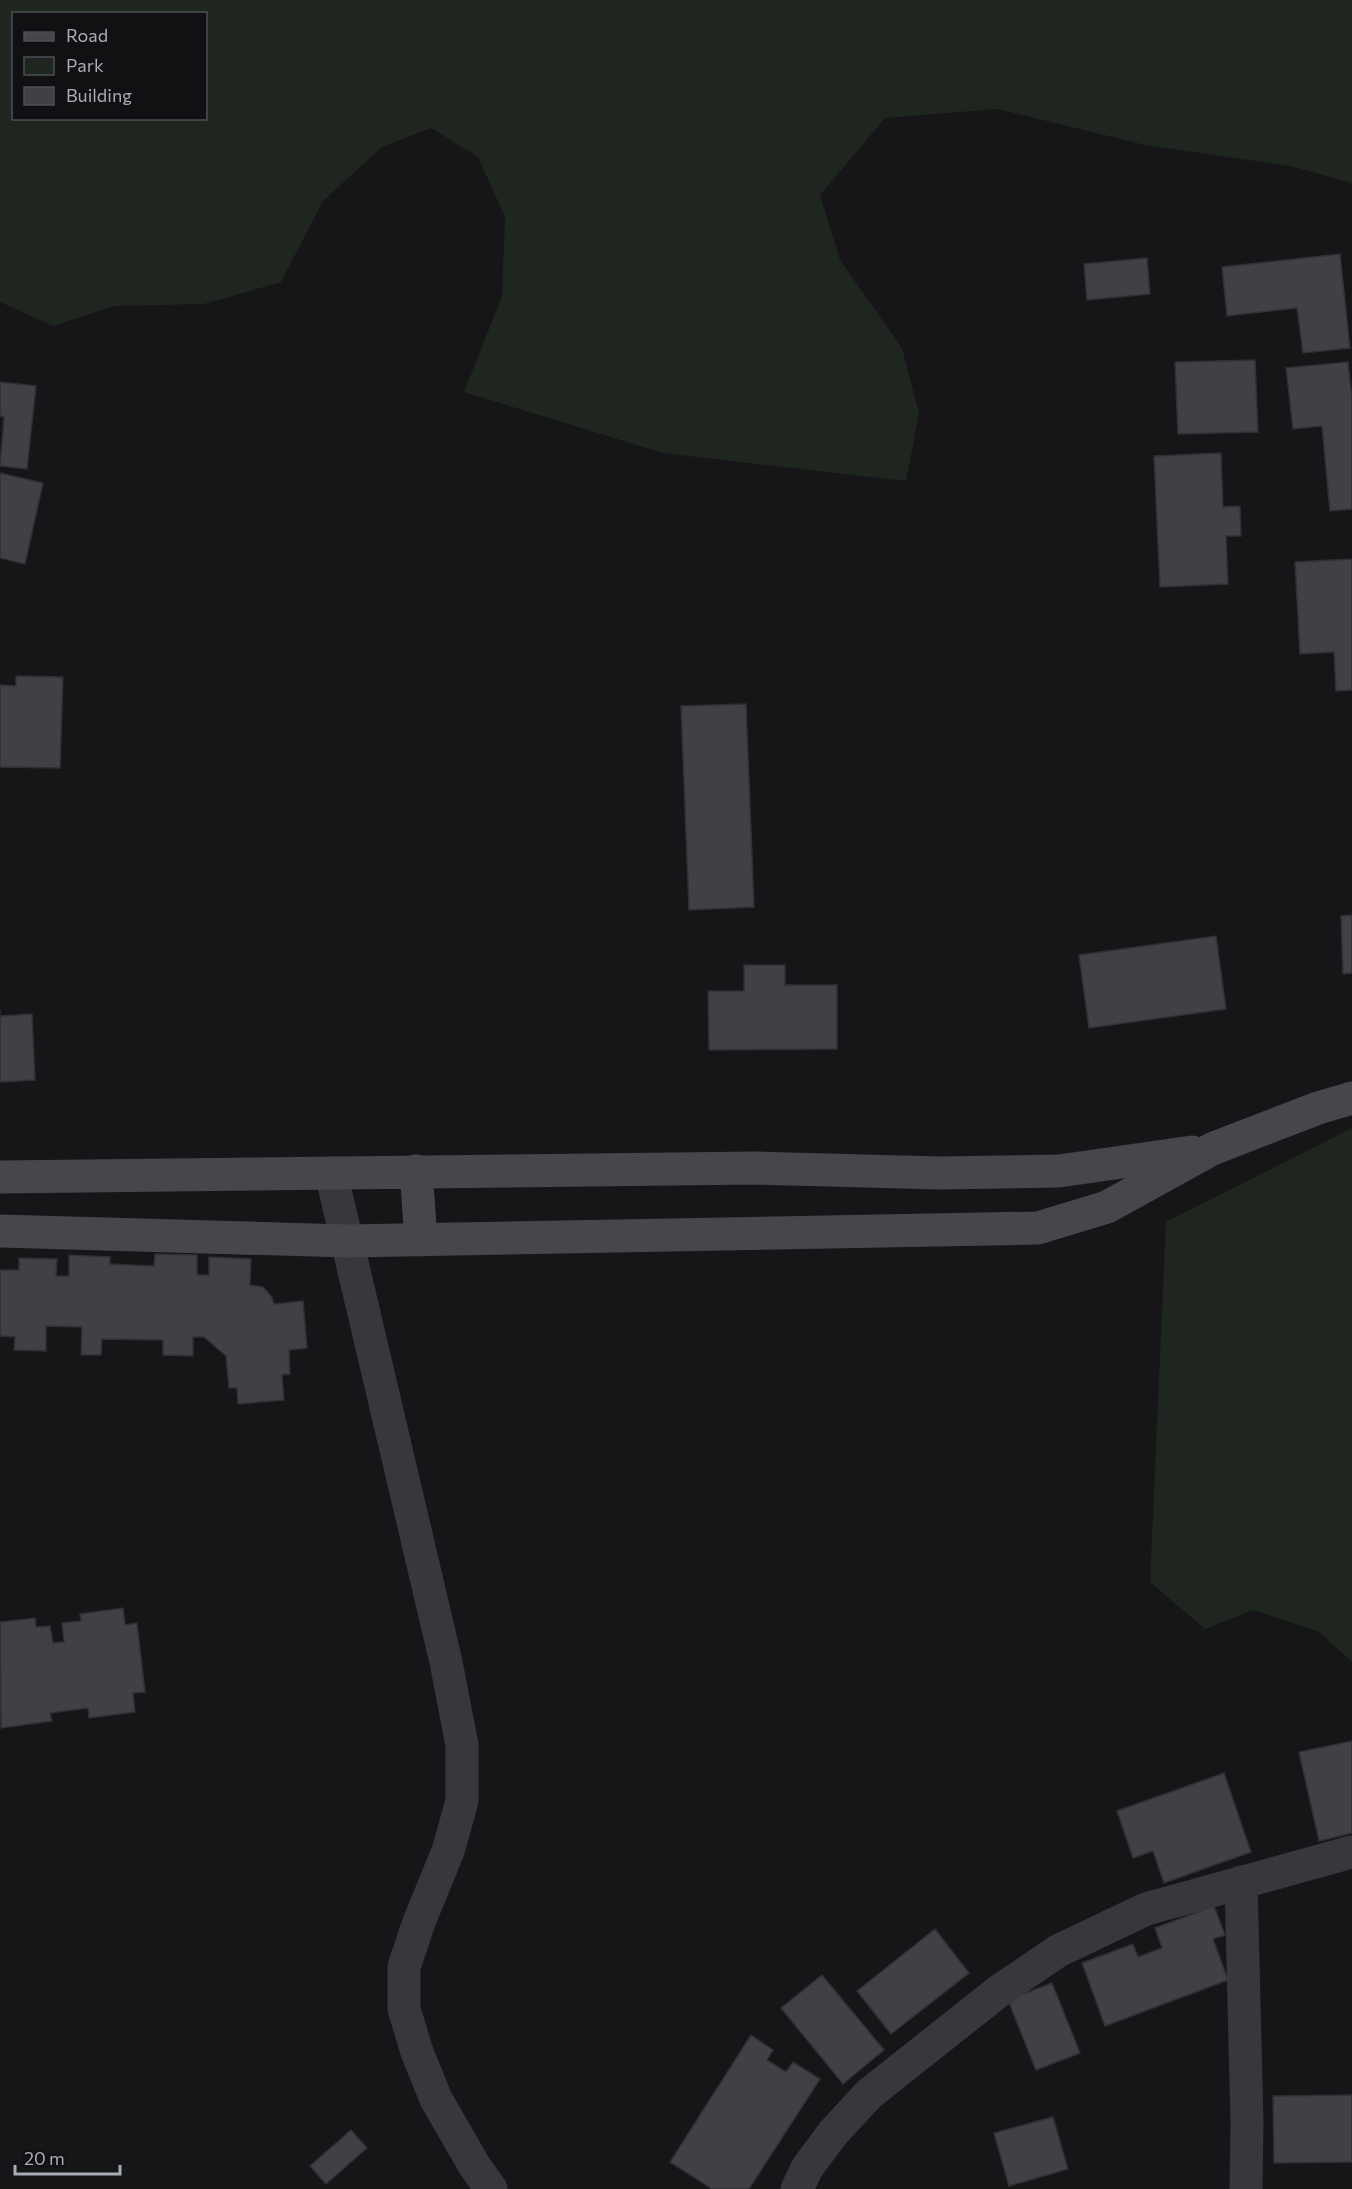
<svg xmlns="http://www.w3.org/2000/svg" width="1352" height="2189" viewBox="0 0 1352 2189" font-family="Commissioner,sans-serif">
<style>
.green{fill:#1e261f;fill-rule:evenodd}
.building{fill:#404145;stroke:#303034;stroke-width:1.5}
.lines{fill:none;stroke-linecap:round;stroke-linejoin:round}
.street{stroke:#37383d;stroke-width:33}
.secondary{stroke:#45474d;stroke-width:33}
</style>
<rect width="100%" height="100%" fill="#161618"/>
<!-- green -->
<path class="green" d="M0 0H1352V183L1291 166 1145 145 998 109 885 118 820 195 840 260 902 348 919 413 906 481 663 453 464 392 502 296 505 217 478 157 431 128 382 147 323 201 281 282 204 304 114 306 53 326 0 302ZM14 14H206V118H14Z
M1352 1128V1662L1319 1632 1253 1610 1205 1629 1150 1582 1166 1222Z"/>
<!-- building -->
<path class="building" d="M1340 254 1350 348 1303 353 1297 308 1227 316 1222 267Z
M1147 258 1150 294 1087 300 1084 264Z
M1255 360 1258 432 1178 434 1175 362Z
M1348 362 1352 399V509L1330 511 1322 426 1293 429 1286 368Z
M0 382 36 386 27 469 0 466 4 417 0 416Z
M1221 453 1223 507 1240 506 1241 536H1226L1228 584 1160 587 1154 456Z
M0 473 43 483 25 564 0 558Z
M1352 559V690L1336 691 1334 652 1300 654 1295 562Z
M16 676 63 677 60 768 0 767V685L16 686Z
M746 704 754 907 689 910 681 706Z
M1352 915V973L1343 974 1341 916Z
M1216 936 1226 1009 1089 1028 1079 955Z
M744 965H785V985H837V1049L709 1050 708 991H744Z
M0 1010V1016L32 1014 35 1080 0 1082Z
M155 1254 197 1255V1275H209V1257L251 1259 250 1285 263 1287 272 1297 274 1304 303 1301 307 1348 289 1350 290 1374 282 1375 284 1400 238 1404 237 1388H229L226 1356 204 1337H193V1356L163 1355V1340L102 1339 101 1355H81L82 1327 46 1326V1351L14 1350 15 1337 0 1336V1270H19V1258L57 1259 56 1276H69V1255L110 1257V1264L154 1266Z
M123 1608 125 1625 137 1623 145 1692 133 1693 135 1712 89 1718 88 1708 50 1713 52 1721 1 1728 0 1622 35 1618 36 1627 50 1626 53 1643 64 1642 62 1623 81 1621 80 1614Z
M1352 1741V1833L1319 1841 1299 1752Z
M1224 1773 1251 1852 1164 1883 1153 1851 1133 1858 1117 1811Z
M1214 1906 1225 1935 1213 1939 1228 1980 1105 2026 1082 1963 1133 1944 1138 1957 1162 1948 1155 1928Z
M935 1929 969 1973 891 2034 857 1991Z
M822 1975 884 2050 843 2084 781 2008Z
M1052 1983 1080 2053 1036 2070 1008 2000Z
M751 2035 773 2050 767 2060 786 2072 793 2062 820 2079 749 2189H712L670 2162Z
M1352 2095V2162L1274 2163 1273 2096Z
M1053 2117 1068 2169 1009 2186 994 2133Z
M351 2130 367 2148 326 2184 310 2166Z"/>
<g class="lines">
<!-- street -->
<path class="street" d="M331 1173 446 1662 462 1745V1801L448 1851 419 1922 404 1967V2009L417 2052 436 2099 474 2165 491 2189
M1241 1882 1247 2122 1246 2189
M797 2189 807 2168 833 2133 869 2094 999 1991 1058 1951 1146 1909 1352 1852"/>
<!-- secondary -->
<path class="secondary" d="M416 1171 421 1240
M0 1177 756 1168 940 1173 1059 1171 1192 1152
M0 1231 347 1241 1038 1228 1107 1207 1212 1149 1318 1108 1352 1098"/>
</g>
<!-- legend -->
<rect x="12" y="12" width="195" height="108" fill="#111113" stroke="#4d4f55" stroke-width="1.5"/>
<rect x="24" y="32" width="30" height="9" fill="#45474d" stroke="#4d4f55" stroke-width="1.5"/>
<text x="66" y="42" font-size="18" fill="#a8adb8">Road</text>
<rect x="24" y="57" width="30" height="18" fill="#1e261f" stroke="#4d4f55" stroke-width="1.5"/>
<text x="66" y="72" font-size="18" fill="#a8adb8">Park</text>
<rect x="24" y="87" width="30" height="18" fill="#404145" stroke="#4d4f55" stroke-width="1.5"/>
<text x="66" y="102" font-size="18" fill="#a8adb8">Building</text>
<!-- scale -->
<path d="M15 2165v9h105v-9" fill="none" stroke="#a8adb8" stroke-width="3"/>
<text x="24" y="2165" font-size="18" fill="#a8adb8" stroke="#111113" stroke-width="4.5" paint-order="stroke">20 m</text>
</svg>
